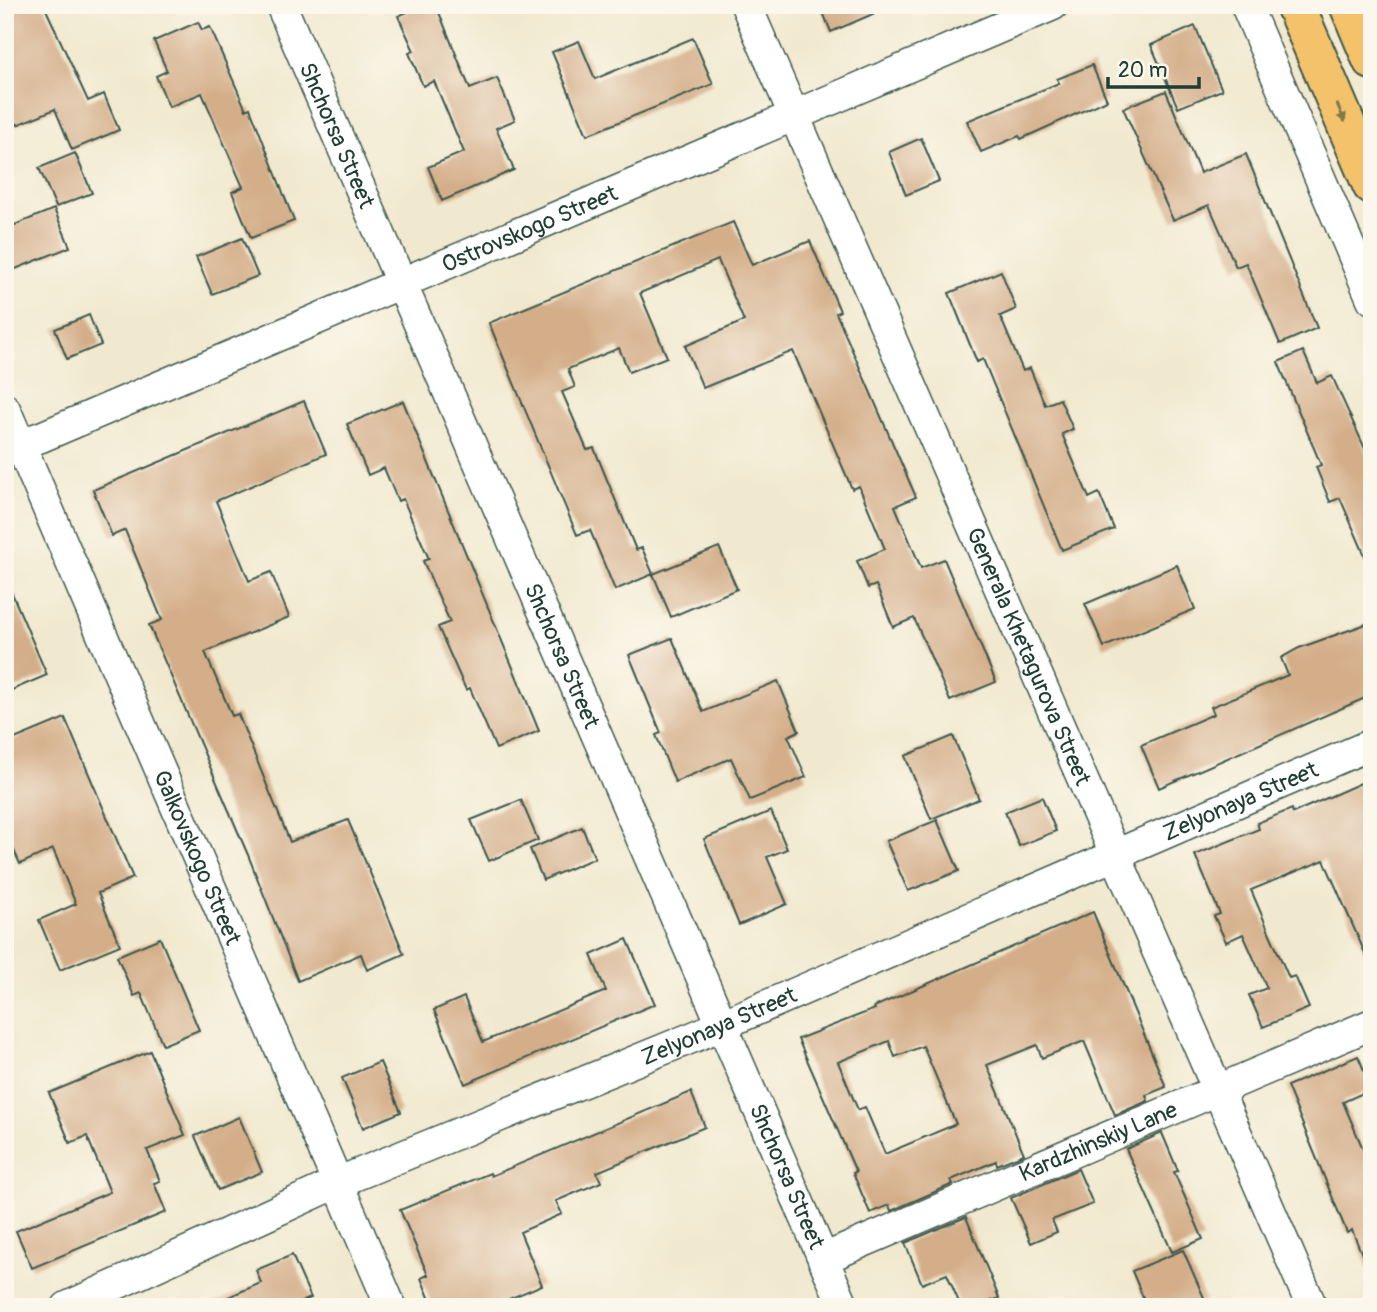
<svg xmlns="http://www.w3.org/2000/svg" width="1377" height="1312" viewBox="0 0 1377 1312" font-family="Pangolin,sans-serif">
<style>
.building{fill:#d4ae89;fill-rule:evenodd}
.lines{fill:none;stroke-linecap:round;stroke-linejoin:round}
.minor-casing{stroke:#3e574b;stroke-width:33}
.primary-casing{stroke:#3e574b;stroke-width:42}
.minor{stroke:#fff;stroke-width:30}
.primary{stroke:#f4c26a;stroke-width:38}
.oneway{fill:#7f794c}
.labels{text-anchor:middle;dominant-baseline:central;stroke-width:5;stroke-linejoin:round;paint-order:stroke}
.street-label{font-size:23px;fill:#1f3d34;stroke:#fbf7ec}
</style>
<rect width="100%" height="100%" fill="#fbf7ec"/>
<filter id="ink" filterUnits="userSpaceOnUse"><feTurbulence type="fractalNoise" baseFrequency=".0143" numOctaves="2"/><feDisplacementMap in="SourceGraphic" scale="14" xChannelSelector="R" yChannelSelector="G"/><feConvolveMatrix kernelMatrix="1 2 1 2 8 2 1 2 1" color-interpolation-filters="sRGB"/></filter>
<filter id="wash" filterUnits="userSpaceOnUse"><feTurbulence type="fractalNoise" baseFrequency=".00686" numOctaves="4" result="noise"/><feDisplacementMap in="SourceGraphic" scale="28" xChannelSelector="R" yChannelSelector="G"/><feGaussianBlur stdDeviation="1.57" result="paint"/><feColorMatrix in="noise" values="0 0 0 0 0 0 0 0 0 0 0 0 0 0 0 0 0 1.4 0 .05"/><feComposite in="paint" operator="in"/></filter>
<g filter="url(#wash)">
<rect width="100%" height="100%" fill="#f1e9cf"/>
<g id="blocks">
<!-- building -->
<path class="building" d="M5 5H44L88 101 104 94 119 130 72 150 55 109 17 125 5 97Z
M423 5H436L470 89 497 78 515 120 496 128 514 170 442 201 428 167 464 152 434 81 423 86 409 53 414 51 398 16Z
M820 5H894L831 32Z
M198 22 202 30 210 27 246 110 250 108 294 221 251 238 232 192 243 187 202 93 169 107 156 76 167 71 154 41Z
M1195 26 1222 90 1178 108 1151 45Z
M693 38 713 84 587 135 552 52 579 41 595 79Z
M1092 65 1107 100 1021 139 1019 136 981 152 967 121 1059 83 1057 79Z
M1166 91 1200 173 1246 154 1317 328 1280 344 1246 263 1236 267 1209 205 1173 220 1123 108Z
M921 138 939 181 906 195 889 152Z
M75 153 92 193 56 207 39 168Z
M54 209 70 247 13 270 5 250V229Z
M733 222 752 265 810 241 840 311 836 313 916 497 895 506 921 568 944 559 996 682 950 701 914 618 893 627 876 585 868 588 857 561 885 549 859 486 852 489 793 351 703 388 685 346 744 321 718 260 640 293 667 357 629 372 619 348 568 369 575 387 562 392 587 450 594 448 636 550 642 548 653 574 615 590 590 530 577 535 489 323Z
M242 238 258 276 212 294 196 257Z
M1001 271 1016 309 1000 316 1023 371 1030 368 1045 405 1060 399 1073 429 1062 434 1089 498 1099 493 1114 529 1062 550 983 359 977 362 949 293Z
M89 315 101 345 67 359 55 329Z
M1303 351 1317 383 1332 376 1372 464V572L1340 498 1330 502 1316 467 1321 465 1278 362Z
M304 401 326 454 216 501 249 581 271 572 289 617 205 652 232 716 238 714 290 842 348 820 404 954 367 970 361 954 298 981 248 855 149 625 162 620 125 530 112 536 93 490Z
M403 401 539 731 496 749 470 688 466 690 438 627 450 622 423 561 429 559 403 499 398 501 384 468 368 475 347 424Z
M719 547 737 589 671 617 653 574Z
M1177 565 1195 609 1104 647 1085 604Z
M5 577 47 675 5 693Z
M1372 622V695L1159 788 1141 745 1214 714 1211 707 1288 675 1281 658 1299 648Z
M672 638 703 712 778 681 799 731 788 736 806 777 750 800 731 758 675 782 656 735 661 733 629 655Z
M65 718 133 878 98 893 120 945 60 970 39 920 76 904 53 849 20 864 5 830V743Z
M953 736 979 799 931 819 905 756Z
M1372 778V969L1324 860 1251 890 1289 978 1295 976 1309 1008 1263 1027 1249 995 1267 988 1243 934 1226 942 1214 916 1220 914 1195 855 1259 829 1257 823 1292 809 1293 813Z
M1042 797 1056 831 1019 846 1005 812Z
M521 800 538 840 489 861 471 820Z
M771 811 787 849 767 857 787 904 739 925 704 839Z
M937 820 959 871 908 891 886 841Z
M582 827 595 858 543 880 530 849Z
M1093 912 1166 1087 1146 1095 1148 1101 1115 1115 1084 1041 1042 1058 1037 1045 987 1065 1024 1154 997 1165 996 1161 951 1180 953 1184 891 1211 889 1205 870 1213 853 1173 856 1172 798 1039 875 1009 874 1007ZM889 1041 895 1057 923 1046 956 1124 885 1154 865 1107 858 1110 838 1062Z
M160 938 199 1030 163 1045 141 993 134 996 117 956Z
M627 939 655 1004 465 1084 434 1010 464 997 483 1042 606 991 591 955Z
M150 1051 185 1135 147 1150 160 1181 154 1183 166 1212 32 1268 16 1231 110 1192 87 1136 70 1143 49 1093Z
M1358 1056 1372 1089 1343 1102 1372 1170 1371 1277 1352 1230 1347 1233 1287 1086Z
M380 1062 401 1112 363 1128 342 1078Z
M691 1092 705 1127 597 1172 601 1182 556 1201 562 1214 520 1232 542 1285 490 1307H433L421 1278 428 1275 400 1210 490 1173 491 1176Z
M239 1117 262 1172 218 1190 195 1136Z
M1162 1133 1178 1171 1174 1172 1203 1239 1172 1252 1126 1149Z
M1078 1169 1093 1204 1052 1220 1057 1232 1031 1243 1011 1198Z
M966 1217 999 1298 977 1307H961L947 1274 922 1284 905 1243Z
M1183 1250 1205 1300 1188 1307H1147L1132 1271Z
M292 1255 311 1298 289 1307H205L261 1283 256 1270Z"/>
</g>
</g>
<g filter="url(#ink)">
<use href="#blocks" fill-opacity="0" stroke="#3e574b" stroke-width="2"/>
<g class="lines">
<!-- minor casing -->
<g class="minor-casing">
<g id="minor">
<path id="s1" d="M281 5 844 1307"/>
<path id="s2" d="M746 5 1312 1307"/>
<path d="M1246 5 1372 299"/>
<path id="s3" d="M5 409 391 1307"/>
<path id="s4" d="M5 449 41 437 1053 5"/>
<path id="s5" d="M823 1259 1372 1024"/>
<path id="s6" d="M67 1307 339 1182 696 1036 1372 744"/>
</g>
</g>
<!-- primary casing -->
<g class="primary-casing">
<path id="primary" d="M1295 5 1372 185
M1349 5 1372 60"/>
</g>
<!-- minor -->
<use href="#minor" class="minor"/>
<!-- primary -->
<use href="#primary" class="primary"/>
</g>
<!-- one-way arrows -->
<defs><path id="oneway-solid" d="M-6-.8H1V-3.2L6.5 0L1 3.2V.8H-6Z" transform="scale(1.75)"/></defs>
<use class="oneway" href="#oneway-solid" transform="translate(1341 113) rotate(67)"/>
</g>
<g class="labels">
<!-- street labels -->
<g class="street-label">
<text stroke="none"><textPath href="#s1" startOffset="142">Shchorsa Street</textPath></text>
<text stroke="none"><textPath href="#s4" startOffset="569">Ostrovskogo Street</textPath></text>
<text stroke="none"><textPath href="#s1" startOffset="709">Shchorsa Street</textPath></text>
<text stroke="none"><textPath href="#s2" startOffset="710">Generala Khetagurova Street</textPath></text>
<text stroke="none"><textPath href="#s6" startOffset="1278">Zelyonaya Street</textPath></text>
<text stroke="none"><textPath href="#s3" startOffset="488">Galkovskogo Street</textPath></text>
<text stroke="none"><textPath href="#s6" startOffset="710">Zelyonaya Street</textPath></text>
<text stroke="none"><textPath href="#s5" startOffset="299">Kardzhinskiy Lane</textPath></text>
<text stroke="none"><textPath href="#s1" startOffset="1276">Shchorsa Street</textPath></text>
</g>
</g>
<!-- margin -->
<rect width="1377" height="1312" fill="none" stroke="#fbf7ec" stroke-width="28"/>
<!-- scale -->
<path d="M1108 77v10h91v-10" fill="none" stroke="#1f3d34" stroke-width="3.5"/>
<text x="1118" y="77" font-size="21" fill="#1f3d34" stroke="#fbf7ec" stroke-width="5" paint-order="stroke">20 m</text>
</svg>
